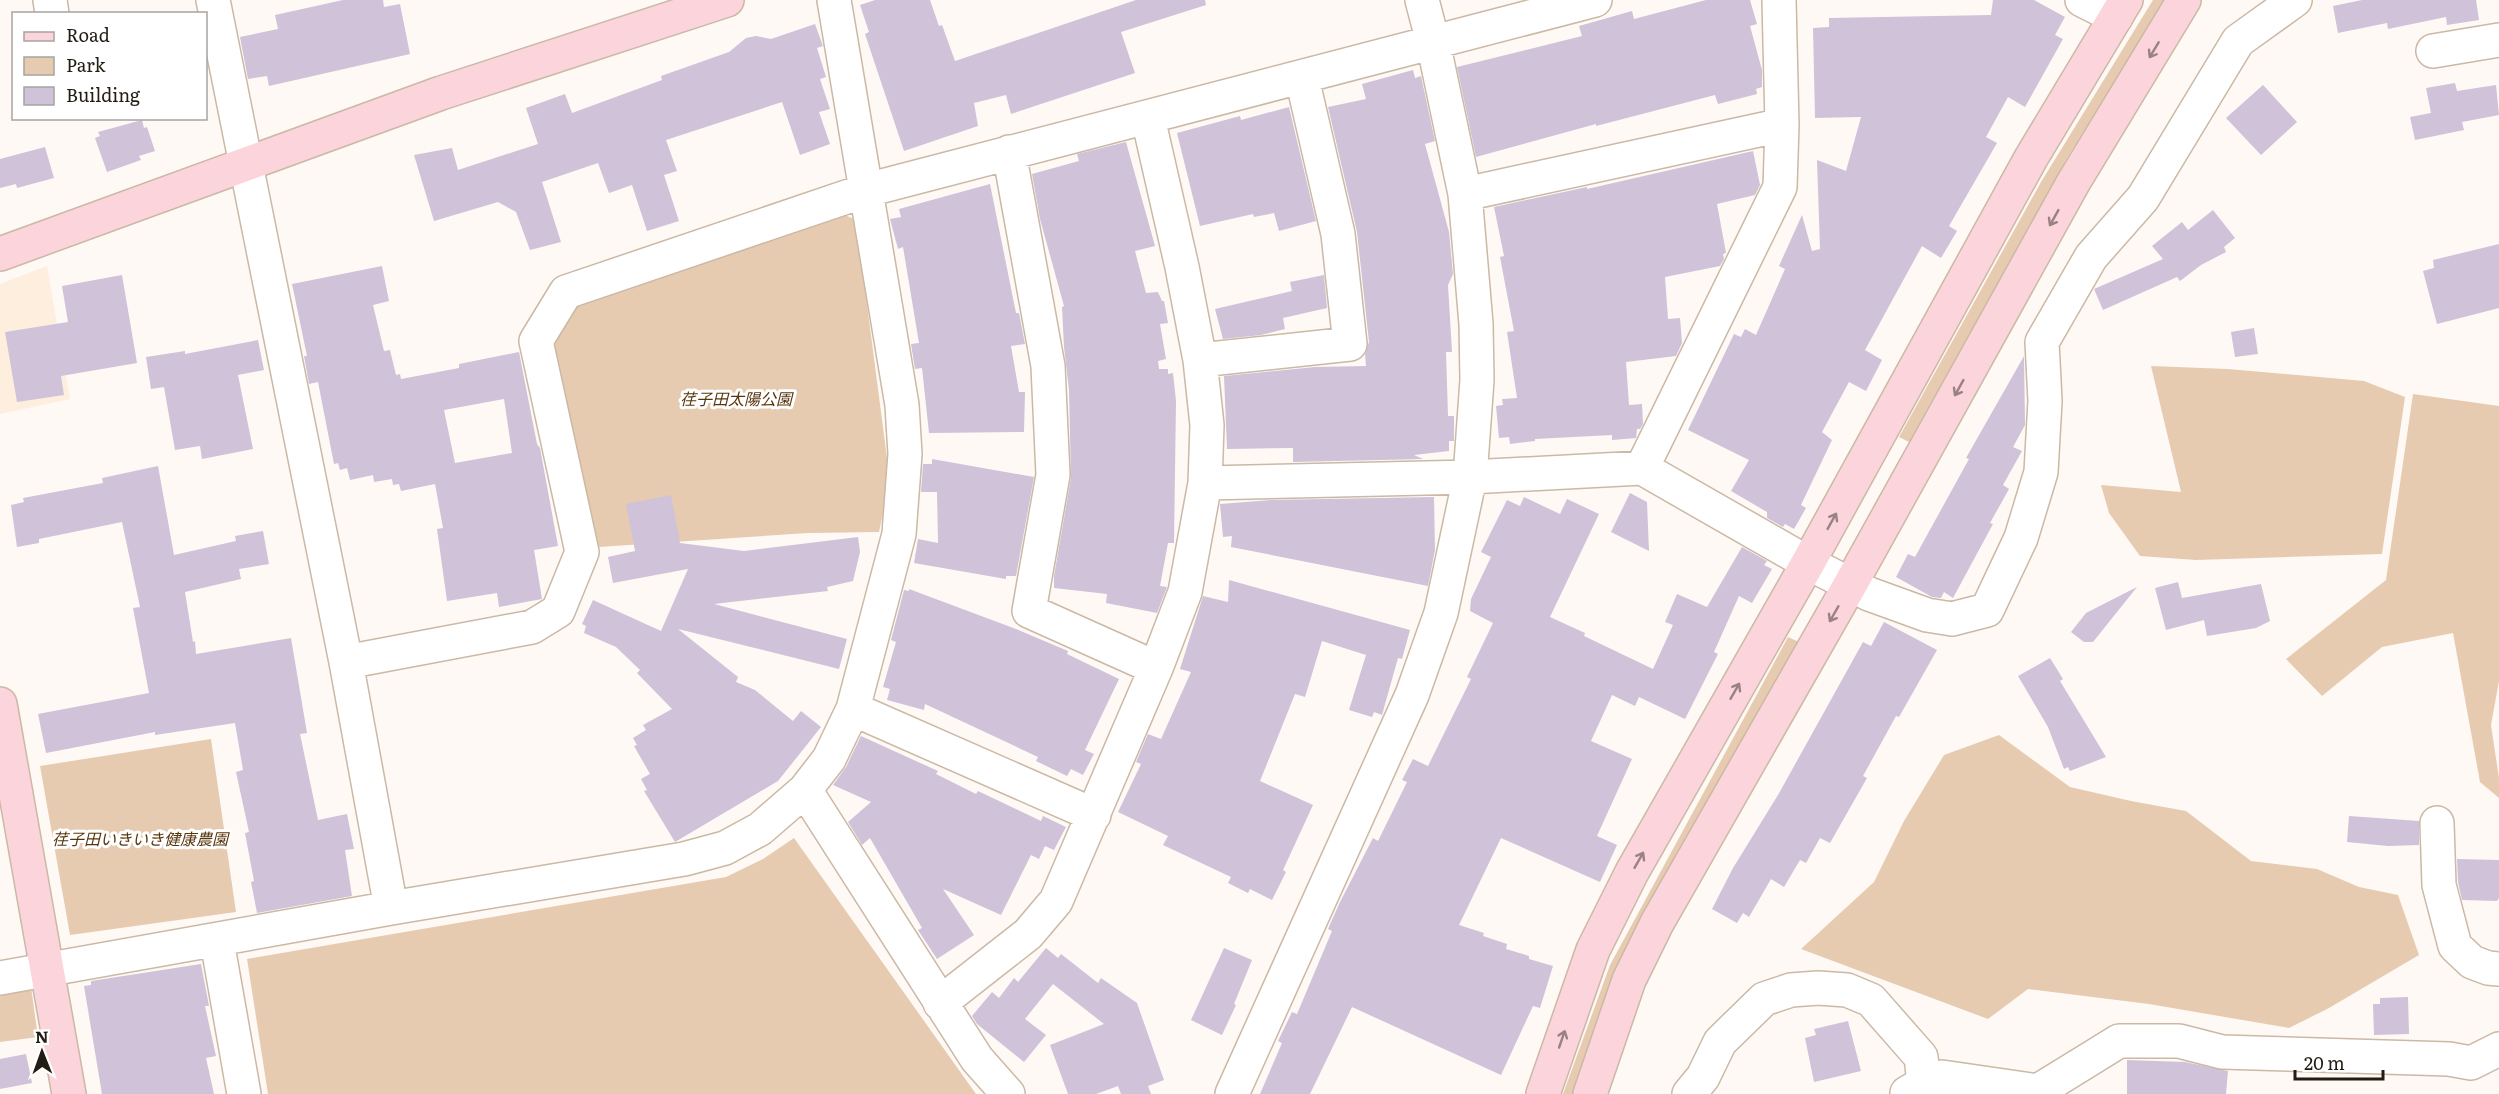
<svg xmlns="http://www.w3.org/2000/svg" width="2499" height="1094" viewBox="0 0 2499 1094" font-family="Literata,'Noto Sans JP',serif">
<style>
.built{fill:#feeede}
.green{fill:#e6cbb1}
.building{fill:#cfc2d9;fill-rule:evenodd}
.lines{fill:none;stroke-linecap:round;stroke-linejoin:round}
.street-casing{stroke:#cbb8a5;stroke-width:36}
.secondary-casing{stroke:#cbb8a5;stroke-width:36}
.street{stroke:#fff;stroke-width:33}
.secondary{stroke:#fbd5db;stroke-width:33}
.oneway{stroke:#9a8281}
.labels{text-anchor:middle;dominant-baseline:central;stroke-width:6;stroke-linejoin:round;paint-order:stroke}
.park-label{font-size:16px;font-style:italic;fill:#58360c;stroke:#fff}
</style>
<rect width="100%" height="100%" fill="#fef9f5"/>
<!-- built -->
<path class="built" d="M47 266 70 399 0 414V284Z"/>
<!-- green -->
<path class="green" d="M2153 0H2165L2067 158 1909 442 1899 437 2041 182Z
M845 215 856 220 890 481 879 532 808 533 599 547 577 448 552 353 570 305Z
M2151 366 2228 369 2364 381 2405 397 2382 554 2196 560 2140 556 2109 513 2101 485 2181 492Z
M2413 394 2499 406V681L2491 725 2499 778V798L2480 782 2453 633 2382 647 2322 696 2286 659 2386 580Z
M1788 637 1799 642 1575 1094H1563L1610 965Z
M1999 735 2070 787 2131 801 2186 811 2251 861 2317 869 2359 887 2398 895 2419 955 2329 1008 2289 1028 2149 1004 2028 989 1988 1019 1801 949 1874 882 1904 821 1944 755Z
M211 739 236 912 70 935 40 766Z
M794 838 976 1094H268L247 959 726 877 763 859Z
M31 987 38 1037 0 1042V991Z"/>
<!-- building -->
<path class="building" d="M343 0H383L384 7 400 4 410 54 269 86 267 76 248 79 240 37 278 29 275 15Z
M875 0H930L939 26 942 25 955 61 1136 0H1205L1206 5 1121 32 1135 73 1011 114 1006 95 974 103 978 126 904 151 865 34 869 32 860 5Z
M1706 0H1750L1757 24 1750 26 1762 70V87L1756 89 1757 94 1718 104 1715 95 1596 126V124L1476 157 1457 67 1582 36 1579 26 1632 11 1634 19Z
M1993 0H2034L2065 17 2055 35 2063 39 2025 107 2008 97 1986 137 1997 143 1949 226 1957 231 1941 258 1922 246 1865 350 1882 360 1866 391 1849 382 1822 432 1832 440 1801 505 1806 508 1794 529 1785 524 1783 527 1767 518V512L1731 491 1749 460 1688 430 1734 334 1741 337 1745 329 1756 335 1785 269 1779 266 1802 215 1812 251 1820 249 1817 160 1846 171 1861 117 1815 118 1813 28 1829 27V18L1991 15Z
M2362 0H2476L2479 20 2447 25 2446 17 2388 29 2387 23 2338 33 2333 6Z
M815 24 823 46 817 48 826 77 820 79 830 109 819 112 830 144 800 155 782 102 666 140 677 171 664 175 679 221 647 231 632 185 609 193 598 163 542 182 561 242 530 250 516 212 498 202 434 221 414 155 452 148 458 170 538 144 526 108 565 94 572 113 662 80 661 76 729 52 746 38 756 36 771 39Z
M1413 70 1415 78 1421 76 1435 141 1425 144 1449 232 1453 274 1448 285 1452 352H1446L1448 416H1454V441H1449V451L1414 455 1423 459 1293 462V448L1227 449 1224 376 1315 367 1366 366 1365 354 1369 342 1357 232 1328 107 1366 99 1362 84Z
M2455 83 2457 91 2496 85 2499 115 2462 122 2464 130 2415 140 2410 117 2431 113 2426 88Z
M2263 85 2297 122 2261 155 2226 118Z
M1289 107 1316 221 1279 231 1274 213 1254 217 1253 214 1200 226 1177 133 1240 116 1241 120Z
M142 120 144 128 147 127 155 151 139 156 141 160 107 172 95 138 100 136 98 132Z
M1126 142 1155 246 1135 251 1146 293 1158 292 1162 301H1164L1168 323 1160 324 1166 359 1158 361 1159 369H1168V374L1173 373 1176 401 1174 543H1168L1160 586 1167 587 1157 613 1106 603 1107 594 1054 588V576L1071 478 1069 390 1064 347 1062 307 1064 306 1040 219 1032 174 1079 161 1077 154Z
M45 147 54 178 17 188 16 184 0 188V159Z
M1753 151 1760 185 1755 195 1717 204 1726 253 1723 254 1724 259 1720 266 1665 277 1668 319 1680 318 1682 343 1676 356 1626 362 1629 405 1642 404 1643 424 1640 429H1637L1636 438 1612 440V435L1535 439V441L1510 444 1509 437 1499 438 1496 406 1503 405 1502 399 1517 398 1507 332 1514 331 1500 257 1504 256 1494 207 1587 187V189Z
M990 184 1016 313H1019L1025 344 1011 346 1019 392H1025L1024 432 929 433 922 368 915 369 911 344 919 343 903 247 898 249 890 219 901 217 899 209Z
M2213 210 2235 238 2224 247 2226 252 2201 265 2180 281 2177 277 2103 310 2094 289 2163 259 2152 246 2182 222 2188 230Z
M2499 244V308L2437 324 2423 271 2434 268 2433 260Z
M382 266 389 301 373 305 384 351 390 350 396 375 400 374 401 379 459 368V364L519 352 537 444 540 448 558 546 534 550 542 599 499 607 497 593 447 601 437 529 443 528 435 484 401 491 399 484 393 485 392 479 374 482 373 475 350 480 347 468 340 470 338 463 334 464 318 382 309 384 304 356H307L292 284ZM504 399 512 453 455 463 444 410Z
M122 275 137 363 61 376 64 395 17 402 5 332 68 322 62 286Z
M1324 275 1327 308 1283 318 1285 329 1261 335 1223 339 1215 309 1292 291 1290 282Z
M2254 328 2258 354 2235 357 2231 332Z
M258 340 264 370 238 375 253 449 202 459 200 446 175 450 164 387 151 389 146 357 185 351V354Z
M2024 356 2025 425 2013 447 2022 451 2003 485 2009 489 1990 523 1993 524 1953 598 1944 592 1941 598 1932 597 1896 577 1908 554 1915 557 1969 459 1966 458Z
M932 459 1034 477 1016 576H1006V579L914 563 918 539 938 543 937 492H921L923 464H932Z
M158 466 174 555 236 541 235 536 263 531 269 564 239 569 241 579 185 592 193 642 195 641 196 654 291 638 307 733 300 734 318 820 347 814 354 849 345 850 352 896 257 913 251 882 254 881 245 833 249 832 236 772 243 770 235 723 155 735V732L46 753 38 714 149 693 133 608 140 607 122 522 39 539V543L17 547 11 505 24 502 23 498 103 483 102 478Z
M1630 493 1647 502 1649 551 1611 532Z
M671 495 680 543 744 551 858 537 860 552 853 581 827 587 828 591 714 604 847 639 839 669 678 629 738 677 736 682 755 690 793 721 801 711 821 727 778 781 675 842 644 791 647 790 641 779 650 774 634 746 637 745 633 738 646 730 643 725 672 709 637 673 640 670 616 647 584 633 586 626 582 624 593 600 661 631 688 569 613 583 608 557 635 551 626 504Z
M1434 497 1435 550 1428 586 1231 547 1232 536 1223 537 1220 504 1271 500Z
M1524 497 1560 514 1567 499 1599 514 1550 617 1585 633 1584 636 1653 669 1673 625 1665 622 1677 594 1707 607 1742 547 1767 561 1764 565 1772 569 1752 603 1739 596 1714 652 1718 654 1685 719 1639 697 1635 706 1612 695 1591 741 1632 759 1597 836 1617 845 1600 882 1501 838 1459 925 1484 933 1483 936 1507 944 1506 949 1529 956V959L1553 966 1540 1008 1533 1006 1501 1075 1352 1007 1310 1094H1260L1282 1043 1278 1041 1292 1012 1297 1014 1332 931 1328 929 1340 902 1373 838 1378 841 1407 782 1402 780 1413 759 1428 766 1471 679 1467 677 1493 623 1470 611 1471 599 1491 557 1481 552 1507 500 1520 506Z
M1229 580 1410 630 1402 659 1398 658 1382 715 1374 712 1372 717 1349 710 1366 655 1322 641 1305 697 1295 694 1260 781 1313 805 1283 870 1286 872 1272 900 1250 889 1248 893 1228 883 1231 877 1163 845 1168 836 1118 812 1141 764 1136 762 1148 734 1161 739 1191 672 1180 669 1203 596 1228 602Z
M2178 582 2182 598 2261 584 2270 621 2256 628 2207 636 2204 620 2166 630 2155 588Z
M2137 587 2093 642H2084L2071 632 2086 613Z
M909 589 1016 629 1068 651 1067 654 1119 679 1085 750 1094 754 1083 775 1071 769 1067 776 1036 761 1038 757 925 704 924 710 887 700 890 689 883 687 896 642 891 640 904 590 909 591Z
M1884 622 1937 650 1899 717 1896 716 1863 776 1867 778 1830 843 1820 838 1806 863 1800 860 1784 887 1771 879 1749 917 1743 913 1737 923 1712 909 1733 868 1778 795 1863 642 1871 646Z
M2050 658 2063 679 2060 681 2106 757 2070 771 2068 767 2064 769 2048 727 2018 676Z
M861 736 938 771 936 774 976 794 978 791 1041 821 1043 816 1066 827 1054 850 1045 846 1039 859 1031 855 1001 915 943 889 974 935 937 959 918 930 922 928 870 838 862 845 848 822 871 802 833 785 846 767Z
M2349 816 2419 821V845L2388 846 2347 842Z
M2457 859 2499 860V898L2497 901 2462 900 2458 882Z
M1046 948 1058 958 1061 954 1098 983 1101 978 1137 1003 1164 1080 1148 1086 1151 1094H1121L1118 1086 1096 1094H1068L1050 1045 1104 1024 1053 984 1025 1019 1046 1035 1024 1062 977 1024 972 1016 992 992 999 998 1014 978 1018 982Z
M1224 948 1252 960 1234 1004 1236 1005 1222 1035 1191 1020Z
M201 964 209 1006H205L216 1056 206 1058 214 1094H102L84 986 91 985V981Z
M2408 997 2409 1034 2374 1035 2373 1004H2380V998Z
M1848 1021 1861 1071 1814 1082 1805 1038 1816 1035 1814 1029Z
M26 1054 32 1083 0 1089V1059Z
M2127 1060 2185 1062 2228 1071 2226 1094H2127Z"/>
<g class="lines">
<!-- street casing -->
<g class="street-casing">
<path id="street" d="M50 0 52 14
M213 0 346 662 391 908
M2082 0 2116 17
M2433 51 2499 40
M1009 152 1048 366 1053 475 1029 611 1156 668
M1465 194 1782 125
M1200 360 1350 344 1338 234 1302 78
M1642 468 1780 187 1782 125 1779 0
M1205 483 1470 477 1642 468 1808 563 1869 594 1927 615 1952 619 1987 610 2021 538 2041 472 2045 401 2042 342 2091 257 2143 198 2238 41 2295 0
M346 662 532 627 558 611 582 552 536 341 566 292 867 190 1595 0
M853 709 1094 815
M805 790 977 1059 1008 1094
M2437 823 2439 885 2455 946 2472 962 2488 968 2499 969
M217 941 244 1094
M0 978 391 908 684 859 725 848 760 829 805 790 829 759 853 709 899 534 905 454 902 405 834 0
M940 1003 1028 934 1056 901 1156 668 1185 592 1205 483 1207 425 1200 360 1182 267 1148 118
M1924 1083 1942 1077 2038 1091 2119 1041H2179L2222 1052 2449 1059 2471 1063 2499 1049
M1232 1094 1412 695 1441 613 1470 477 1477 380 1476 324 1465 194 1433 42 1422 0
M1689 1094 1703 1077 1720 1042 1764 999 1791 990 1818 988 1847 990 1871 1000 1921 1057 1924 1083 1907 1093"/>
</g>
<!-- secondary casing -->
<g class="secondary-casing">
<path id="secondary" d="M0 254 441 93 727 0
M0 704 69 1094
M1543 1094 1593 950 1632 872 1808 563 2031 158 2126 0
M1590 1094 1629 980 1657 923 1850 585 2073 183 2184 0"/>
</g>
<!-- street -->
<use href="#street" class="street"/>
<!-- secondary -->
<use href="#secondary" class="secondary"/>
</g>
<!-- one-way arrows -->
<defs><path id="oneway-shaft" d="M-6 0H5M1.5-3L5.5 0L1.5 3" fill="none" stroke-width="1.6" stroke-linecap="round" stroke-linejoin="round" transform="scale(1.5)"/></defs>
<g class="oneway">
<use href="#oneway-shaft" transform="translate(2154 50) rotate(121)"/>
<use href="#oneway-shaft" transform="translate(2054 218) rotate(119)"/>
<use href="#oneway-shaft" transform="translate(1959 388) rotate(119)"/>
<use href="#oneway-shaft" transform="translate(1832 521) rotate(-61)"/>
<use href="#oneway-shaft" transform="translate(1834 614) rotate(120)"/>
<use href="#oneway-shaft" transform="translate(1735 691) rotate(-60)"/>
<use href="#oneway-shaft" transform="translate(1639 860) rotate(-60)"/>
<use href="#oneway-shaft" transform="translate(1562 1039) rotate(-71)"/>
</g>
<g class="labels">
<!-- park labels -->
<g class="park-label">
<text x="736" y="398">荏子田太陽公園</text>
<text x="140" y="838">荏子田いきいき健康農園</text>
</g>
</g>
<!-- legend -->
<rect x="12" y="12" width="195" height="108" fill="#ffffff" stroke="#a7a4a1" stroke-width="1.5"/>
<rect x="24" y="32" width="30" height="9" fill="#fbd5db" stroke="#a7a4a1" stroke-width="1.5"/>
<text x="66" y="42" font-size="18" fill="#231c14">Road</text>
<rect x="24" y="57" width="30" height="18" fill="#e6cbb1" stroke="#a7a4a1" stroke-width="1.5"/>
<text x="66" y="72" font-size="18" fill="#231c14">Park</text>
<rect x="24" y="87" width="30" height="18" fill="#cfc2d9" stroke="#a7a4a1" stroke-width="1.5"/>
<text x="66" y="102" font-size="18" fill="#231c14">Building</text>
<!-- north arrow -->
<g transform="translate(42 1052) rotate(359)" stroke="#ffffff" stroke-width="4.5" paint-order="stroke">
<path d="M0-4.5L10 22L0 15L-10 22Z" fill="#231c14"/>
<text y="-9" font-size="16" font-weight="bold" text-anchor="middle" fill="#231c14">N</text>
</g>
<!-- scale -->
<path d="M2295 1070v9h88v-9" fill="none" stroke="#231c14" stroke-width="3"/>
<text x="2304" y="1070" font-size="18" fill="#231c14" stroke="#ffffff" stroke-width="4.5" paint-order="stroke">20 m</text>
</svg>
